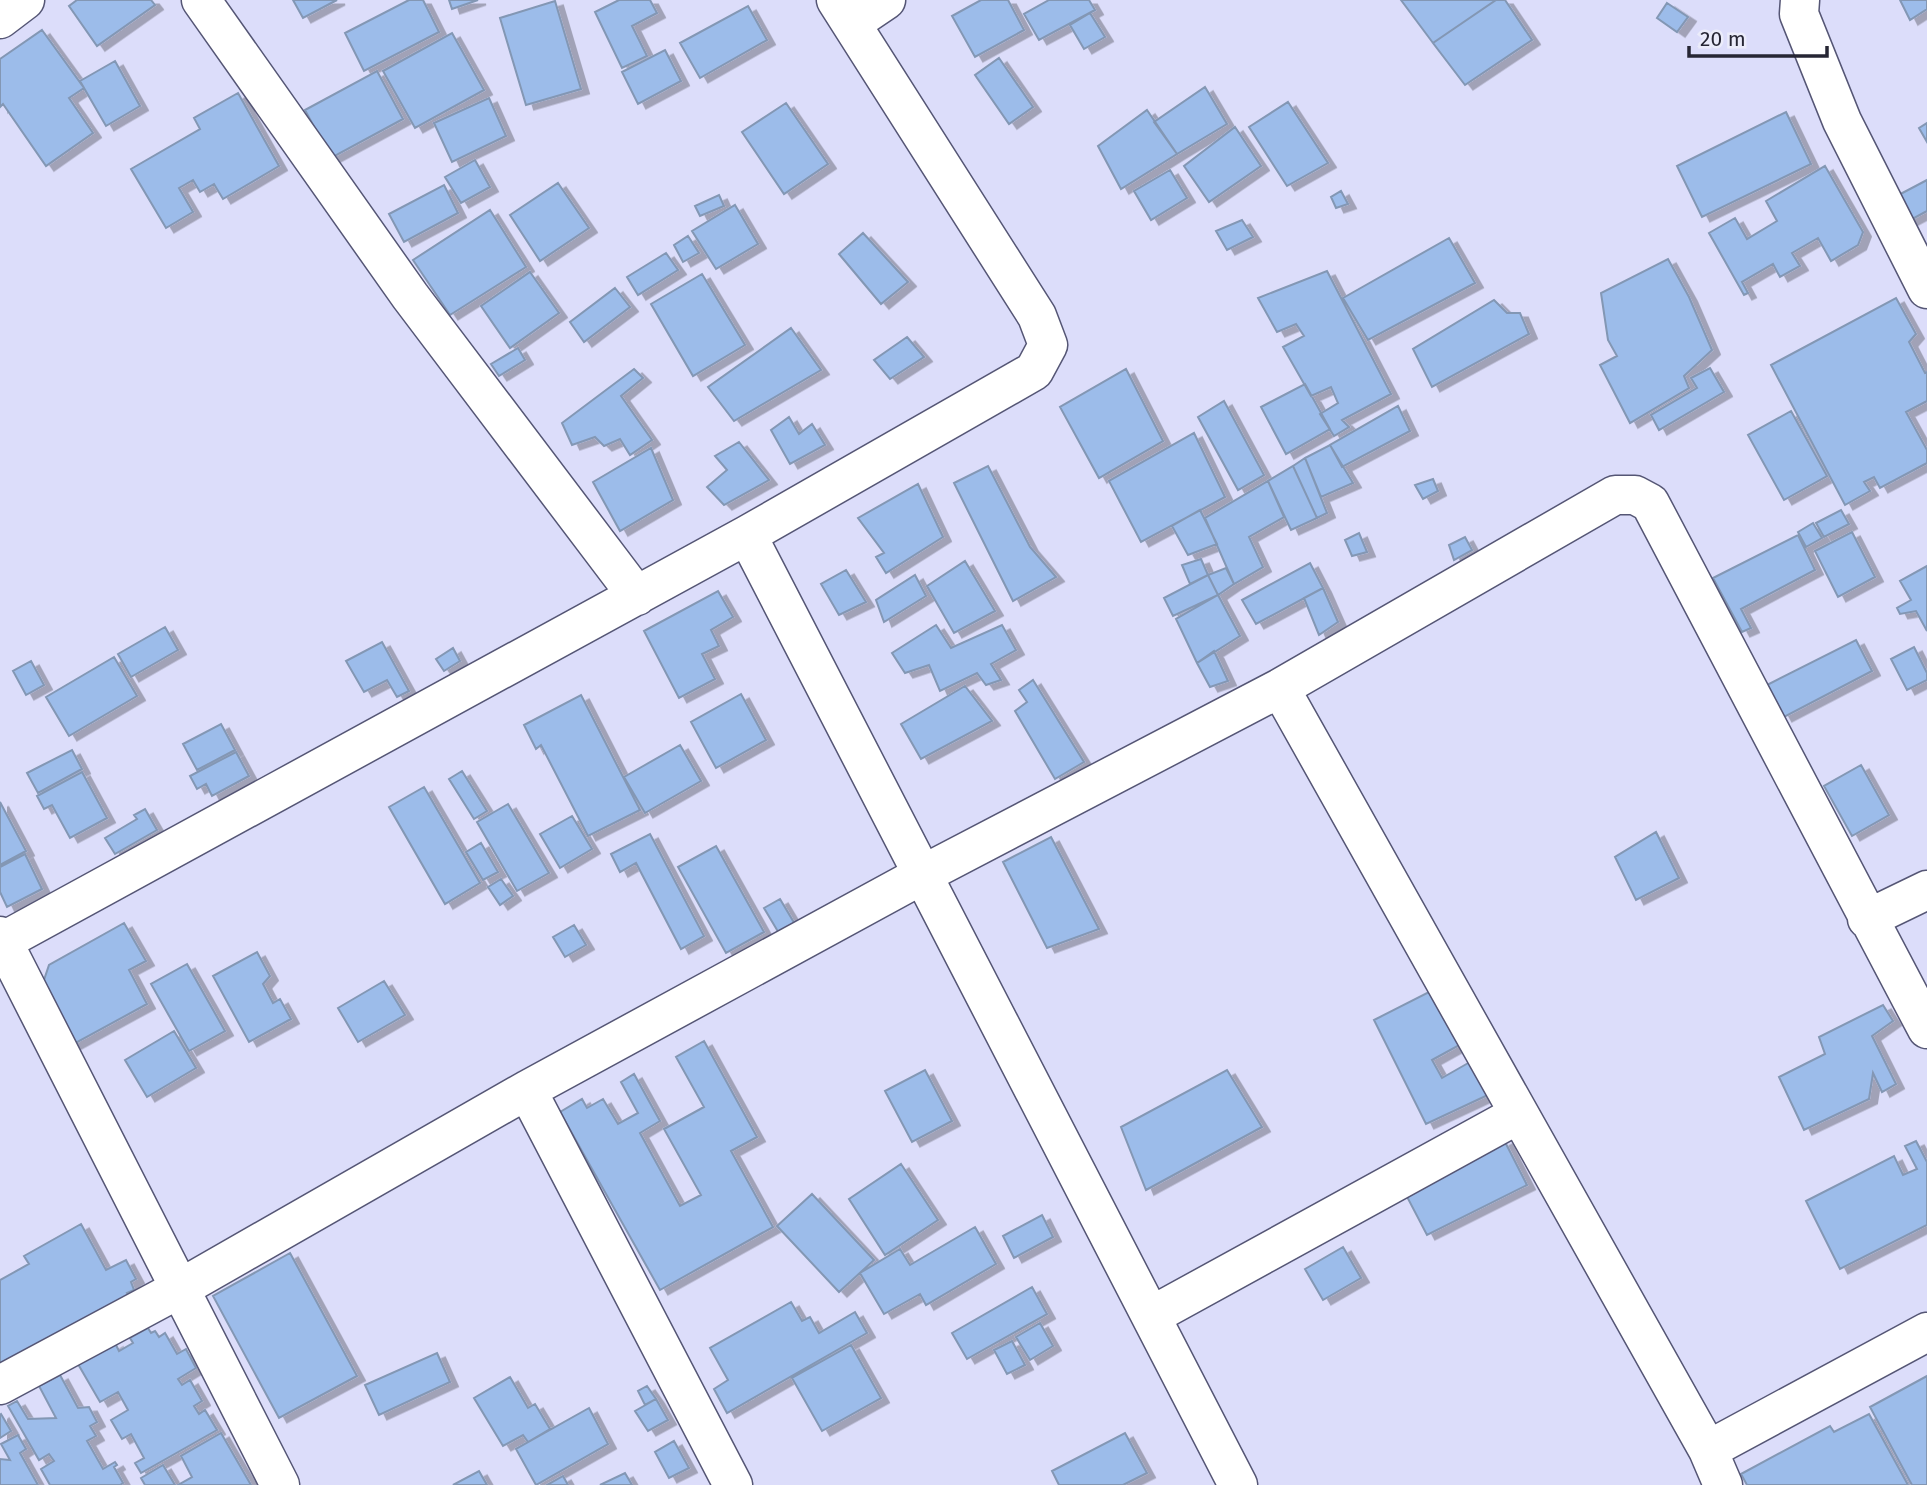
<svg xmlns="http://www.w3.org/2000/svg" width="1927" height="1485" viewBox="0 0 1927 1485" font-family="'Fira Sans',sans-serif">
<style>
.building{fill:#9cbcea;stroke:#8397b4;stroke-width:2;filter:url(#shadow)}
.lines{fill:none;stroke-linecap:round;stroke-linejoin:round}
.street-casing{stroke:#555675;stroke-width:41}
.street{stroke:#fff;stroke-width:38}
</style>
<defs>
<filter id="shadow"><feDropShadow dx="8" dy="4.5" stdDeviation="0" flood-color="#0004"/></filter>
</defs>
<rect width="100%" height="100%" fill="#dcddfa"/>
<!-- building -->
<path class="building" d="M77 0H151L155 5 97 46 69 6Z
M293 0H337L303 18Z
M409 0H423L439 32 364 71 345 33Z
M449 0H478L452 9Z
M619 0H650L657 13 632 26 647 56 622 68 595 12Z
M981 0H1008L1024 30 975 57 952 16Z
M1049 0H1089L1095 10 1039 40 1024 14Z
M1401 0H1496L1433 43Z
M1496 0H1505L1532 40 1465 85 1433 43Z
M1900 0H1927V9L1910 20Z
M555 1 581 89 526 105 500 18Z
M1667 3 1688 17 1677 32 1657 18Z
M748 6 767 40 700 78 680 43Z
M1090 13 1105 37 1084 49 1070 25Z
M42 30 84 88 69 98 93 133 46 166 3 104 0 107V59Z
M452 33 484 90 415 128 383 71Z
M665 50 681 81 638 104 622 72Z
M999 58 1033 107 1009 124 975 75Z
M115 61 140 106 106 126 80 81Z
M377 71 403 119 331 158 305 110Z
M1205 87 1227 124 1177 154 1154 122Z
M238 93 279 166 223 199 214 184 200 192 193 180 179 188 193 212 166 228 131 169 200 129 194 118Z
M489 98 506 136 452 162 434 123Z
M1288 102 1328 163 1287 186 1249 127Z
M786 103 828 164 784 194 742 132Z
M1147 110 1177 154 1121 189 1098 146Z
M1786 112 1811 164 1702 217 1677 166Z
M1927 123V142L1919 128Z
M1235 127 1261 166 1209 202 1184 166Z
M475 160 490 187 461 203 445 177Z
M1825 166 1863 232 1858 245 1831 261 1818 238 1792 253 1800 266 1780 277 1773 264 1742 282 1748 293 1744 295 1709 233 1735 218 1747 239 1777 221 1766 201Z
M1170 170 1187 198 1151 220 1134 191Z
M1927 180V211L1905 223 1891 199Z
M558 183 589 228 540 261 510 215Z
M444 185 458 213 404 242 389 214Z
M1341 191 1348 204 1336 208 1331 197Z
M719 195 724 206 700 216 695 206Z
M735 205 758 244 716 269 692 231Z
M490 210 526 267 450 315 413 260Z
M1242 220 1253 237 1227 250 1216 231Z
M863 233 908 282 881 304 839 254Z
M688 236 699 253 683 262 674 245Z
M1449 238 1475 283 1368 340 1343 298Z
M666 253 678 270 638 295 627 277Z
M1668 259 1689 297 1712 350 1684 376 1689 388 1630 423 1600 365 1617 356 1608 340 1601 293Z
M1327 271 1391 394 1342 420 1349 427 1334 436 1320 414 1338 403 1331 387 1311 396 1283 347 1304 336 1296 324 1277 332 1258 298Z
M530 272 559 313 510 348 481 306Z
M702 274 745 345 693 376 651 304Z
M615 288 630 307 584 342 570 322Z
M1896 298 1916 334 1909 342 1925 373 1927 372V401L1906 412 1927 450V463L1880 488 1874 477 1864 482 1870 491 1845 505 1771 365Z
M1494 300 1507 313H1520L1529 334 1432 387 1413 349Z
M791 328 821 370 734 421 708 387Z
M907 337 924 357 890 379 874 360Z
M518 348 525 360 499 376 491 364Z
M1710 368 1724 392 1659 430 1651 415 1697 388 1691 378Z
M634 369 643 378 621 396 652 440 630 455 620 439 604 446 595 437 572 445 562 423Z
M1126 369 1163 441 1099 478 1060 407Z
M1305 384 1330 429 1286 454 1261 407Z
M1224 401 1264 475 1238 490 1198 417Z
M1398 406 1410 431 1342 467 1330 445Z
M1791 411 1827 476 1784 500 1748 435Z
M789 417 799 434 812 424 825 445 790 464 771 430Z
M1194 433 1225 497 1141 542 1109 481Z
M739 442 769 480 724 505 707 487 727 470 715 456Z
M1330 445 1353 483 1321 497 1305 458Z
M651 448 673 500 620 531 593 482Z
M1305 458 1327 513 1317 518 1293 466Z
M988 466 1030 547 1056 577 1013 601 954 483Z
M1293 466 1317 518 1291 530 1268 481Z
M1433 479 1438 491 1423 499 1415 485Z
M1268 481 1284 517 1249 537 1263 567 1234 584 1205 518Z
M918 484 943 537 886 573 876 557 884 553 858 518Z
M1200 510 1217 544 1188 555 1172 526Z
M1841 510 1849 524 1824 537 1816 523Z
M1813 523 1822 538 1806 547 1798 532Z
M1852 532 1875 577 1838 597 1815 551Z
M1359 533 1367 552 1352 556 1345 540Z
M1798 535 1815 570 1741 609 1751 628 1742 632 1713 578Z
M1465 537 1472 550 1454 560 1449 545Z
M1201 559 1208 575 1190 584 1182 565Z
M965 561 995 611 954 633 927 586Z
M1310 563 1323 588 1256 624 1242 600Z
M1927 566V631L1916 611 1900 614 1897 608 1911 600 1900 581Z
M1226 568 1234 584 1218 595 1208 575Z
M846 570 866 602 839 615 821 584Z
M915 575 926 596 884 622 876 600Z
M1208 575 1218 595 1173 616 1164 598Z
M1323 588 1338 622 1319 635 1304 598Z
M718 591 733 617 711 630 719 646 702 654 715 679 679 698 644 631Z
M1218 595 1240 636 1197 663 1176 619Z
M936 625 951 648 1002 625 1016 650 991 664 1001 680 986 685 977 673 940 691 929 665 905 673 892 653Z
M165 627 178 650 131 677 118 654Z
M1856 640 1872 671 1784 717 1767 685Z
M382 642 409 691 397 697 387 680 364 692 346 661Z
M1914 647 1927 673V680L1907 690 1891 659Z
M453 648 460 661 444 671 436 659Z
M1214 651 1228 681 1210 687 1197 663Z
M114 657 137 696 69 736 46 697Z
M31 661 44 685 26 695 13 671Z
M1033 680 1084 762 1055 779 1015 711 1027 702 1019 690Z
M965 686 992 721 921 759 901 724Z
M741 694 766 740 716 768 691 722Z
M581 695 640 810 588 836 541 745 536 749 524 725Z
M221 724 235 750 197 770 183 744Z
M680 745 701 781 645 813 624 777Z
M72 750 82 769 38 793 27 773Z
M236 752 249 776 212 796 206 784 197 789 190 776Z
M1861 765 1889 815 1852 836 1824 786Z
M462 771 487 811 474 819 449 779Z
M82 772 107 818 70 838 52 805 44 809 37 796Z
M424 787 480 883 445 904 389 807Z
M0 802 26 851 0 865Z
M508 804 549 873 517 891 477 822Z
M145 809 157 830 115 854 105 838 137 819 134 815Z
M572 816 592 849 560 868 540 834Z
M1656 832 1679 878 1636 900 1615 857Z
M650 834 704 936 681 949 636 863 620 872 611 854Z
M1051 837 1099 929 1047 948 1003 862Z
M481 843 498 872 483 880 466 852Z
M716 846 764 932 726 953 678 867Z
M25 854 42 889 7 907 0 892V867Z
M501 879 513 896 500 905 488 887Z
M780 899 796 926 780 935 764 908Z
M124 923 146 961 129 970 147 1004 72 1045 41 989 49 965Z
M574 925 586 945 565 957 553 937Z
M257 952 270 976 263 984 273 1003 280 999 291 1019 249 1042 213 976Z
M187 964 225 1031 189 1051 151 984Z
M384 981 405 1015 358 1042 338 1008Z
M1429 992 1465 1042 1432 1060 1442 1078 1470 1062 1490 1094 1426 1124 1374 1020Z
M1883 1005 1893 1021 1872 1036 1896 1084 1882 1092 1873 1073 1869 1099 1804 1130 1779 1077 1825 1054 1819 1037Z
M174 1031 196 1068 147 1097 125 1060Z
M704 1041 757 1137 731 1151 773 1227 660 1290 560 1112 582 1099 587 1108 603 1099 618 1124 638 1113 621 1082 634 1074 660 1121 640 1133 680 1206 701 1195 664 1129 704 1107 676 1057Z
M925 1070 952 1121 912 1142 885 1091Z
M1227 1070 1262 1127 1146 1190 1121 1127Z
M1504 1140 1527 1185 1427 1235 1404 1191Z
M1916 1141 1927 1162V1225L1840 1269 1806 1201 1894 1156 1903 1175 1917 1169 1905 1146Z
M901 1164 938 1220 885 1255 849 1199Z
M812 1194 874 1260 839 1292 777 1226Z
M1042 1215 1053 1237 1014 1258 1003 1236Z
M81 1224 106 1270 126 1260 136 1279 131 1282 134 1290 127 1293 132 1302 0 1374V1280L29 1264 24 1256Z
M975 1227 996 1264 926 1305 920 1294 884 1314 860 1273 900 1249 910 1265Z
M1343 1247 1361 1278 1323 1300 1305 1269Z
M290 1253 357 1376 279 1418 213 1296Z
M1032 1287 1047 1314 967 1359 952 1333Z
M791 1302 802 1321 810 1317 819 1333 855 1312 867 1333 727 1413 714 1389 728 1380 710 1348Z
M1040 1323 1053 1346 1030 1360 1016 1337Z
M148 1328 151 1333 155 1331 159 1337 165 1333 177 1354 186 1349 196 1368 178 1379 182 1385 190 1380 202 1401 194 1406 199 1414 205 1410 217 1430 141 1473 135 1463 144 1458 131 1434 122 1439 111 1420 128 1410 118 1392 100 1402 78 1364 115 1343 119 1351 133 1343 130 1338Z
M1012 1341 1025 1365 1007 1374 994 1350Z
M851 1345 881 1398 822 1431 792 1378Z
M437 1353 450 1382 379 1415 365 1385Z
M60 1375 78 1408 89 1407 97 1422 90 1426 96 1436 87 1441 103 1469 115 1462 117 1465 114 1467 123 1483 120 1485H50L41 1469 54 1461 49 1454 39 1460 8 1406 17 1401 28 1419 56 1418 39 1386Z
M1927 1376V1485H1912L1870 1407Z
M510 1377 528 1408 535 1404 550 1429 528 1442 523 1435 503 1446 474 1398Z
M647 1386 656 1399 645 1405 638 1391Z
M656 1399 668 1420 648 1431 635 1411Z
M589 1408 608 1444 536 1485 516 1449Z
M1 1414 11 1431 0 1438V1415Z
M1869 1414 1908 1485H1747L1741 1474 1830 1426 1834 1432Z
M221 1433 251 1485H178L192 1477 181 1456Z
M1125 1433 1147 1473 1123 1485H1059L1052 1471Z
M18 1435 26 1449 20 1453 38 1485H0V1459L10 1460 1 1444Z
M674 1441 689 1468 669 1478 655 1452Z
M163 1465 175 1485H145L141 1478Z
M479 1471 487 1485H453Z
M625 1473 632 1485H600Z
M563 1476 568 1485H547Z"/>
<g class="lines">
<!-- street casing -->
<g class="street-casing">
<path id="street" d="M201 0 410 296 637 596
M1800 0 1799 14 1842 121 1927 289
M0 19 25 0
M852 23 886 0
M747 535 1238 1485
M1280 688 1708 1450 1723 1485
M1867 919 1927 890
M0 936 280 1485
M0 943 747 535 1034 371 1048 345 1037 316 836 0
M527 1090 733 1485
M1151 1316 1519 1114
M0 1385 179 1289 527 1090 922 875 1280 688 1615 495H1635L1650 503 1927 1029
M1708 1450 1927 1332"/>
</g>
<!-- street -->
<use href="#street" class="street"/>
</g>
<!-- scale -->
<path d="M1689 46v10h138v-10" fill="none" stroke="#262634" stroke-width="3.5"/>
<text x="1700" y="46" font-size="21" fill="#262634" stroke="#ebecfa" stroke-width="5" paint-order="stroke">20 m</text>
</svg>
